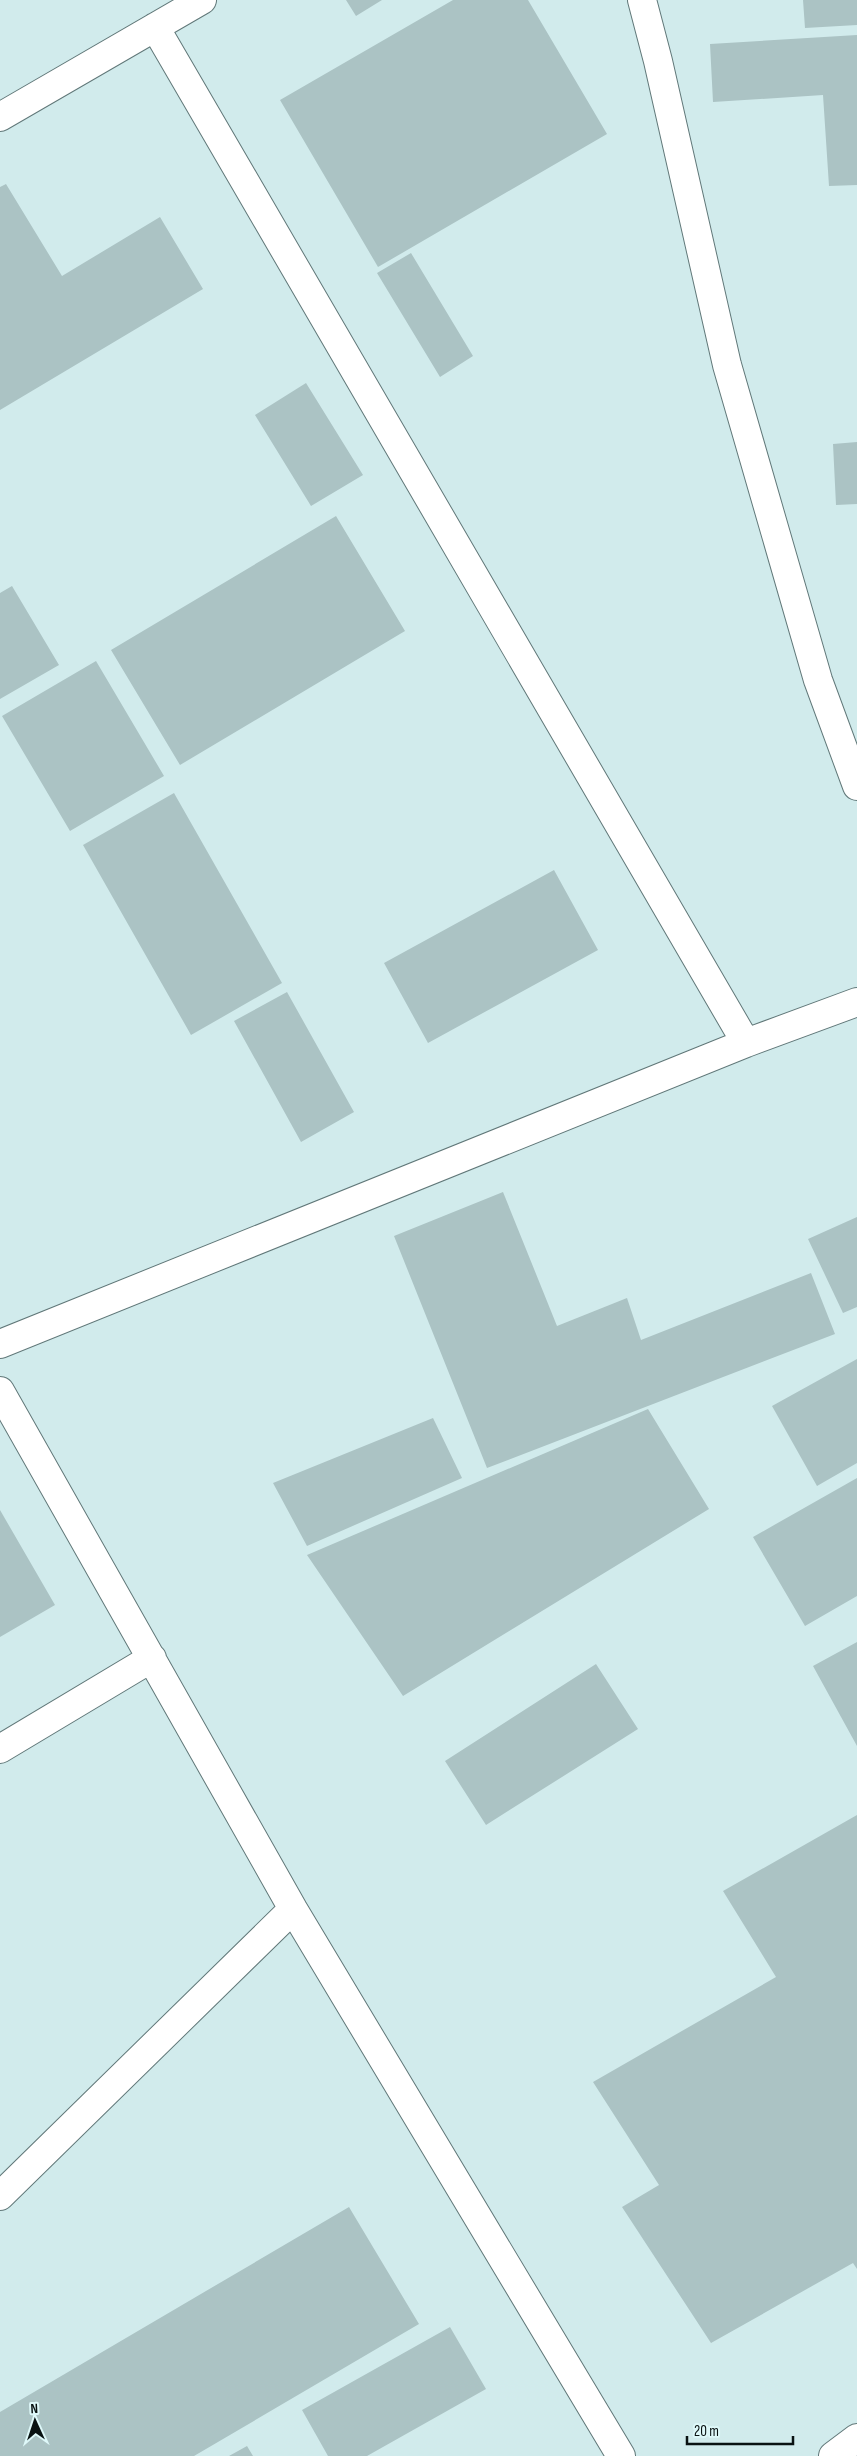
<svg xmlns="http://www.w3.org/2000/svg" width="857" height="2456" viewBox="0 0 857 2456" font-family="'Sofia Sans Condensed',sans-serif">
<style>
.building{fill:#abc3c4}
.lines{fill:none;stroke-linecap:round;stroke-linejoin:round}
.street-casing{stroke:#617879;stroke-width:30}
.street{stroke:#fff;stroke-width:28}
</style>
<rect width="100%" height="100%" fill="#d1ebec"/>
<!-- building -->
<path class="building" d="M346 0H382L356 16Z
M453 0H528L607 134 378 267 280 100Z
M803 0H857V25L805 28Z
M857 35V185L829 186 823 95 713 102 710 44Z
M6 184 62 276 160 217 203 289 0 410V187Z
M411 253 473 356 440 377 377 273Z
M306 383 363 475 311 506 255 415Z
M857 442V504L836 505 833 444Z
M336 516 405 631 180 765 111 650Z
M12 586 59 665 0 699V593Z
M96 661 164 776 70 831 2 716Z
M174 793 282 983 191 1035 83 845Z
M554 870 598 950 428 1043 384 963Z
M287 992 354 1112 301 1142 234 1021Z
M503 1192 557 1326 627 1298 641 1340 811 1273 835 1334 487 1468 394 1236Z
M857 1217V1307L843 1313 808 1239Z
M857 1359V1463L817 1486 772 1406Z
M648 1409 709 1509 403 1696 307 1555Z
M433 1418 462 1478 307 1546 273 1483Z
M857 1478V1596L805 1626 753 1537Z
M0 1510 55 1605 0 1637Z
M857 1642V1746L813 1666Z
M596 1664 638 1729 486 1825 445 1761Z
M857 1815V2269L853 2263 711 2343 622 2207 659 2185 593 2082 776 1977 723 1891Z
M349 2207 419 2324 194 2456H0V2412Z
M450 2327 486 2389 367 2456H328L302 2410Z
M247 2446 253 2456H229Z"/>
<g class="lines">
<!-- street casing -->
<g class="street-casing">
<path id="street" d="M642 0 658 61 727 365 818 680 857 786
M155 27 746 1043
M0 117 202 0
M0 1344 746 1043 857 1002
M0 1391 293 1909 621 2456
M0 1749 152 1658
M0 2196 293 1909
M833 2456 857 2438"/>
</g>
<!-- street -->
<use href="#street" class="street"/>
</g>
<!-- north arrow -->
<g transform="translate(35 2421) rotate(357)" stroke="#def8f9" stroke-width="4" paint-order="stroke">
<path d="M0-4L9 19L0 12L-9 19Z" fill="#091212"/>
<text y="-8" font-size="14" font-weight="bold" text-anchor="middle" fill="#091212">N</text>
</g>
<!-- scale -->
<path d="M687 2436v8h106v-8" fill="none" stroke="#091212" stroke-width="2.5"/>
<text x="694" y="2436" font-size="15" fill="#091212" stroke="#def8f9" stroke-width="4" paint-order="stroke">20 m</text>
</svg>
